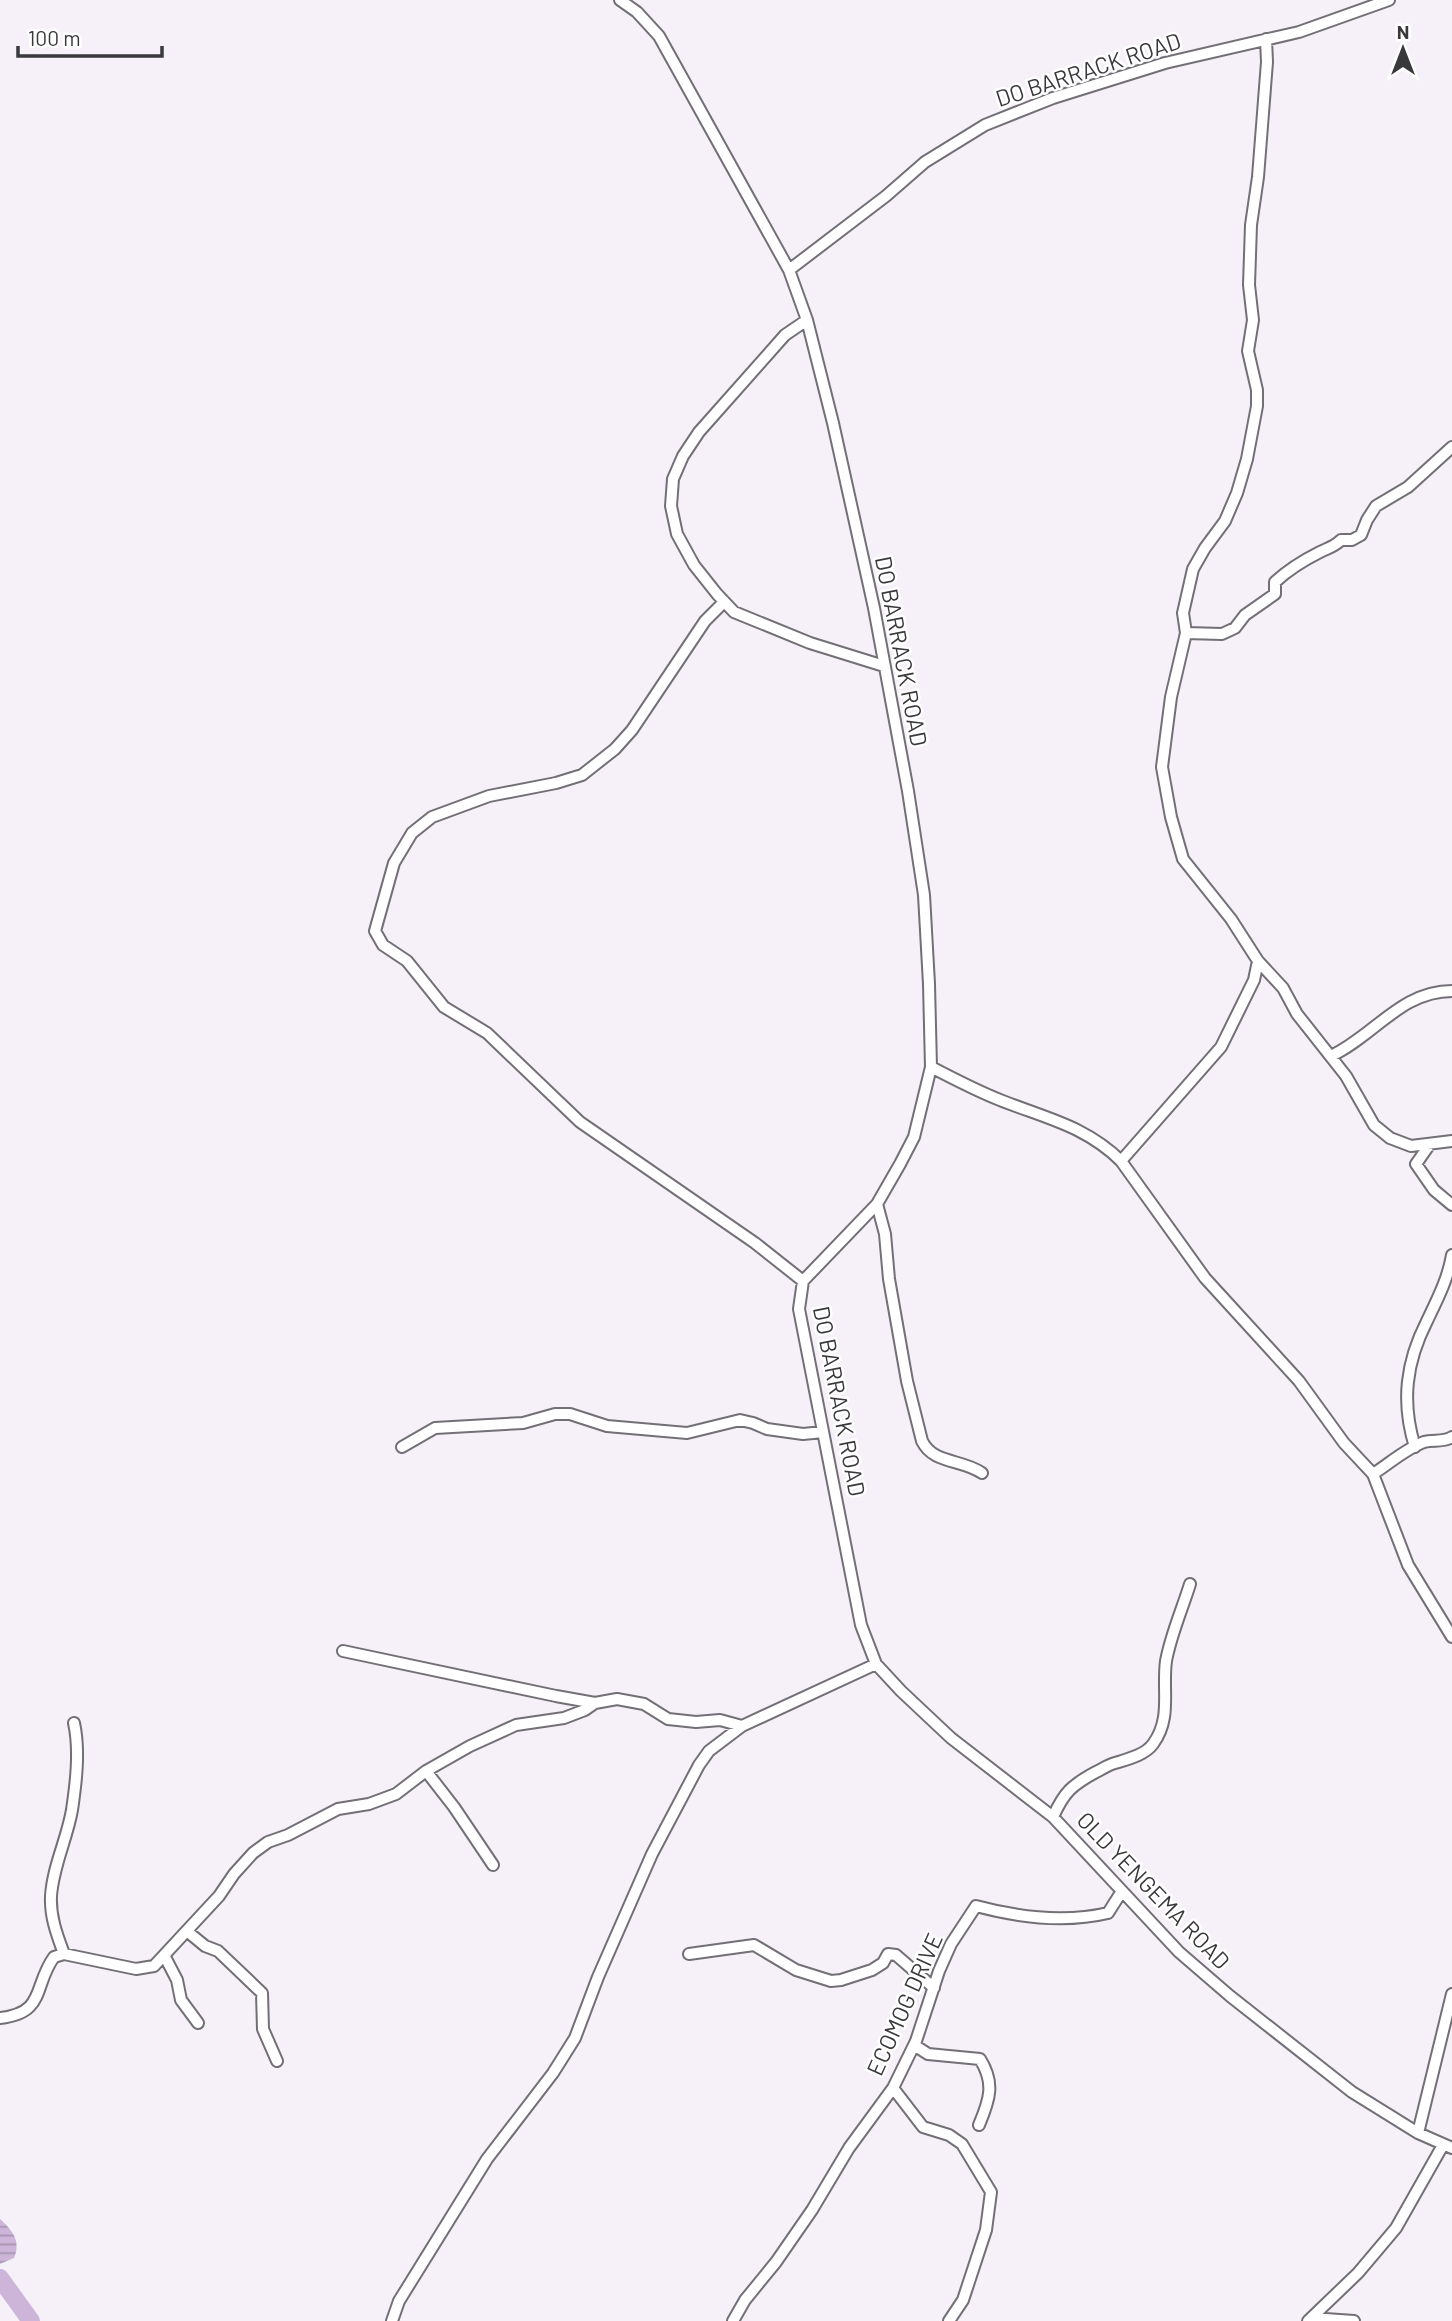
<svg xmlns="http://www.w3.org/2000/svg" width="1452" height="2321" viewBox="0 0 1452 2321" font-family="Barlow,sans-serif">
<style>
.water{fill:url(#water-rules)}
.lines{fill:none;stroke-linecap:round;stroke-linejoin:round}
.river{stroke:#ccb5d9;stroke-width:18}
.minor-casing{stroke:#736f76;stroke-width:14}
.minor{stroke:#fff;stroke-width:10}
.labels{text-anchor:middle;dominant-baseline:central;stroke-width:5;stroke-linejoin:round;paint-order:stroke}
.street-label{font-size:23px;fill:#39383b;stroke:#fff}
</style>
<defs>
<pattern id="water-rules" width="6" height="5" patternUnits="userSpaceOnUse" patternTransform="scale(1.75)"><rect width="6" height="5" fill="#ccb5d9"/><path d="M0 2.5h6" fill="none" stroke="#a794b1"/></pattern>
</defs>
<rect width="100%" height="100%" fill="#f6f1f8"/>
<!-- water -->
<path class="water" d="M0 2219C13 2231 21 2241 14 2258L0 2264Z"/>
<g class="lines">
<!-- river -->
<path class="river" d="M0 2278 31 2321"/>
<!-- minor casing -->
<g class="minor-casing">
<path id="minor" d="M620 0 637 12 659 36 789 270
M1389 0 1299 32 1165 63 1053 98 985 125 925 162 886 196 789 270 807 320 833 423 874 608 908 791 924 895 929 984 931 1067 914 1137 900 1164 877 1204 803 1281 799 1309 861 1625 876 1664 901 1691 951 1738 1053 1817 1179 1952 1230 1996 1352 2092 1418 2133 1452 2148
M1266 39 1267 62 1258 177 1251 225 1249 285 1253 320 1248 351 1257 390V406L1247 459 1237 493 1225 521 1205 548 1193 569 1183 613 1186 633 1171 697 1162 767 1171 817 1183 859 1231 919 1258 961 1283 988 1297 1014 1346 1076 1374 1125 1390 1138 1411 1146 1452 1141
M807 320 785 335 699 432 683 456 673 479 671 506 677 534 694 565 717 594 734 612 810 643 884 666
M724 602 705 621 632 730 615 749 582 775 556 783 489 796 432 817 412 833 394 863 375 931 383 945 407 961 444 1007 487 1033 580 1122 755 1243 803 1281
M1186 633 1222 634 1235 628 1245 615 1275 594V582C1288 570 1304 560 1320 552 1328 548 1334 547 1341 540H1352L1361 535 1367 520 1376 506 1408 487 1452 447
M1331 1056C1374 1036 1401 991 1452 991
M931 1067C954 1079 977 1091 1000 1100 1045 1118 1086 1126 1121 1161L1205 1278 1299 1381 1344 1443 1373 1474 1408 1565 1452 1637
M1430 1144 1416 1164 1434 1190 1452 1205
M1121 1161 1221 1047 1254 980 1258 961
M877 1204 885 1234 889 1279 907 1381 922 1441C933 1464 962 1459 982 1473
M402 1447 435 1428 523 1423 555 1414H570L607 1426 687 1433 740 1420 753 1423 767 1429 803 1434 823 1432
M1415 1447C1401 1402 1406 1362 1427 1321 1437 1300 1448 1279 1452 1255
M1373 1474C1389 1464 1405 1449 1424 1442 1433 1439 1443 1443 1452 1437
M343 1651 556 1696 595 1703 617 1699 644 1704 668 1719 696 1722 720 1720 742 1726
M426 1771 454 1807 493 1865
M1053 1817C1064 1792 1072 1785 1096 1772 1102 1769 1108 1765 1115 1763 1128 1759 1145 1755 1153 1744 1172 1718 1162 1691 1166 1661 1171 1634 1182 1610 1190 1584
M188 1932 205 1946 218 1951 262 1993 263 2029 277 2061
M64 1954C57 1935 50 1917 51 1896 53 1866 67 1839 72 1810 76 1783 80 1750 74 1723
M689 1954 754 1945 796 1970 831 1981 841 1980 872 1970 883 1963 888 1954 896 1955 934 1988
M165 1957 177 1980 181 2000 198 2023
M0 2018C46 2013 33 1986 54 1957L64 1954 136 1969 154 1966 219 1896 234 1874 253 1853 268 1842 288 1835 338 1809 369 1804 396 1794 426 1771 470 1746 516 1725 564 1718 585 1710 595 1703
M914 2045 928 2054 980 2059C995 2083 990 2099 979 2125
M893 2088 923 2127 949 2135 962 2144 991 2192 986 2230 963 2300 949 2321
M1418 2133 1452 1994
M1311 2318 1354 2321
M392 2321 399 2301 487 2159 553 2073 575 2038 598 1977 652 1854 699 1765 709 1751 742 1726 876 1664
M733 2321 745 2300 776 2262 812 2210 849 2148 893 2088 916 2041 939 1971 951 1944 976 1906C1017 1917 1066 1923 1108 1913L1122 1891
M1308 2321 1358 2273 1396 2228 1443 2145"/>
</g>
<!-- minor -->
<use href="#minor" class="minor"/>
</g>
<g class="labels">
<!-- street labels -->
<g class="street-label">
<text transform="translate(1088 69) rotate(-18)">DO BARRACK ROAD</text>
<text transform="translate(902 651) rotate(79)">DO BARRACK ROAD</text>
<text transform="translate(840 1401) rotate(79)">DO BARRACK ROAD</text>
<text transform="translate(1154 1890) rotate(46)">OLD YENGEMA ROAD</text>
<text transform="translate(904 2004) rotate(-66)">ECOMOG DRIVE</text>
</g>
</g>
<!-- north arrow -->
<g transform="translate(1403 49)" stroke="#ffffff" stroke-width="5" paint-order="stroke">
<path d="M0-5L12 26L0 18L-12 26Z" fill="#39383b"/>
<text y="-10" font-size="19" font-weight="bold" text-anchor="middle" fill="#39383b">N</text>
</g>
<!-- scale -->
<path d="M18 46v10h144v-10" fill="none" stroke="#39383b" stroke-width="3.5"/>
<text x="28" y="46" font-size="21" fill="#39383b" stroke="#ffffff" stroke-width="5" paint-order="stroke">100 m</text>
</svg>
